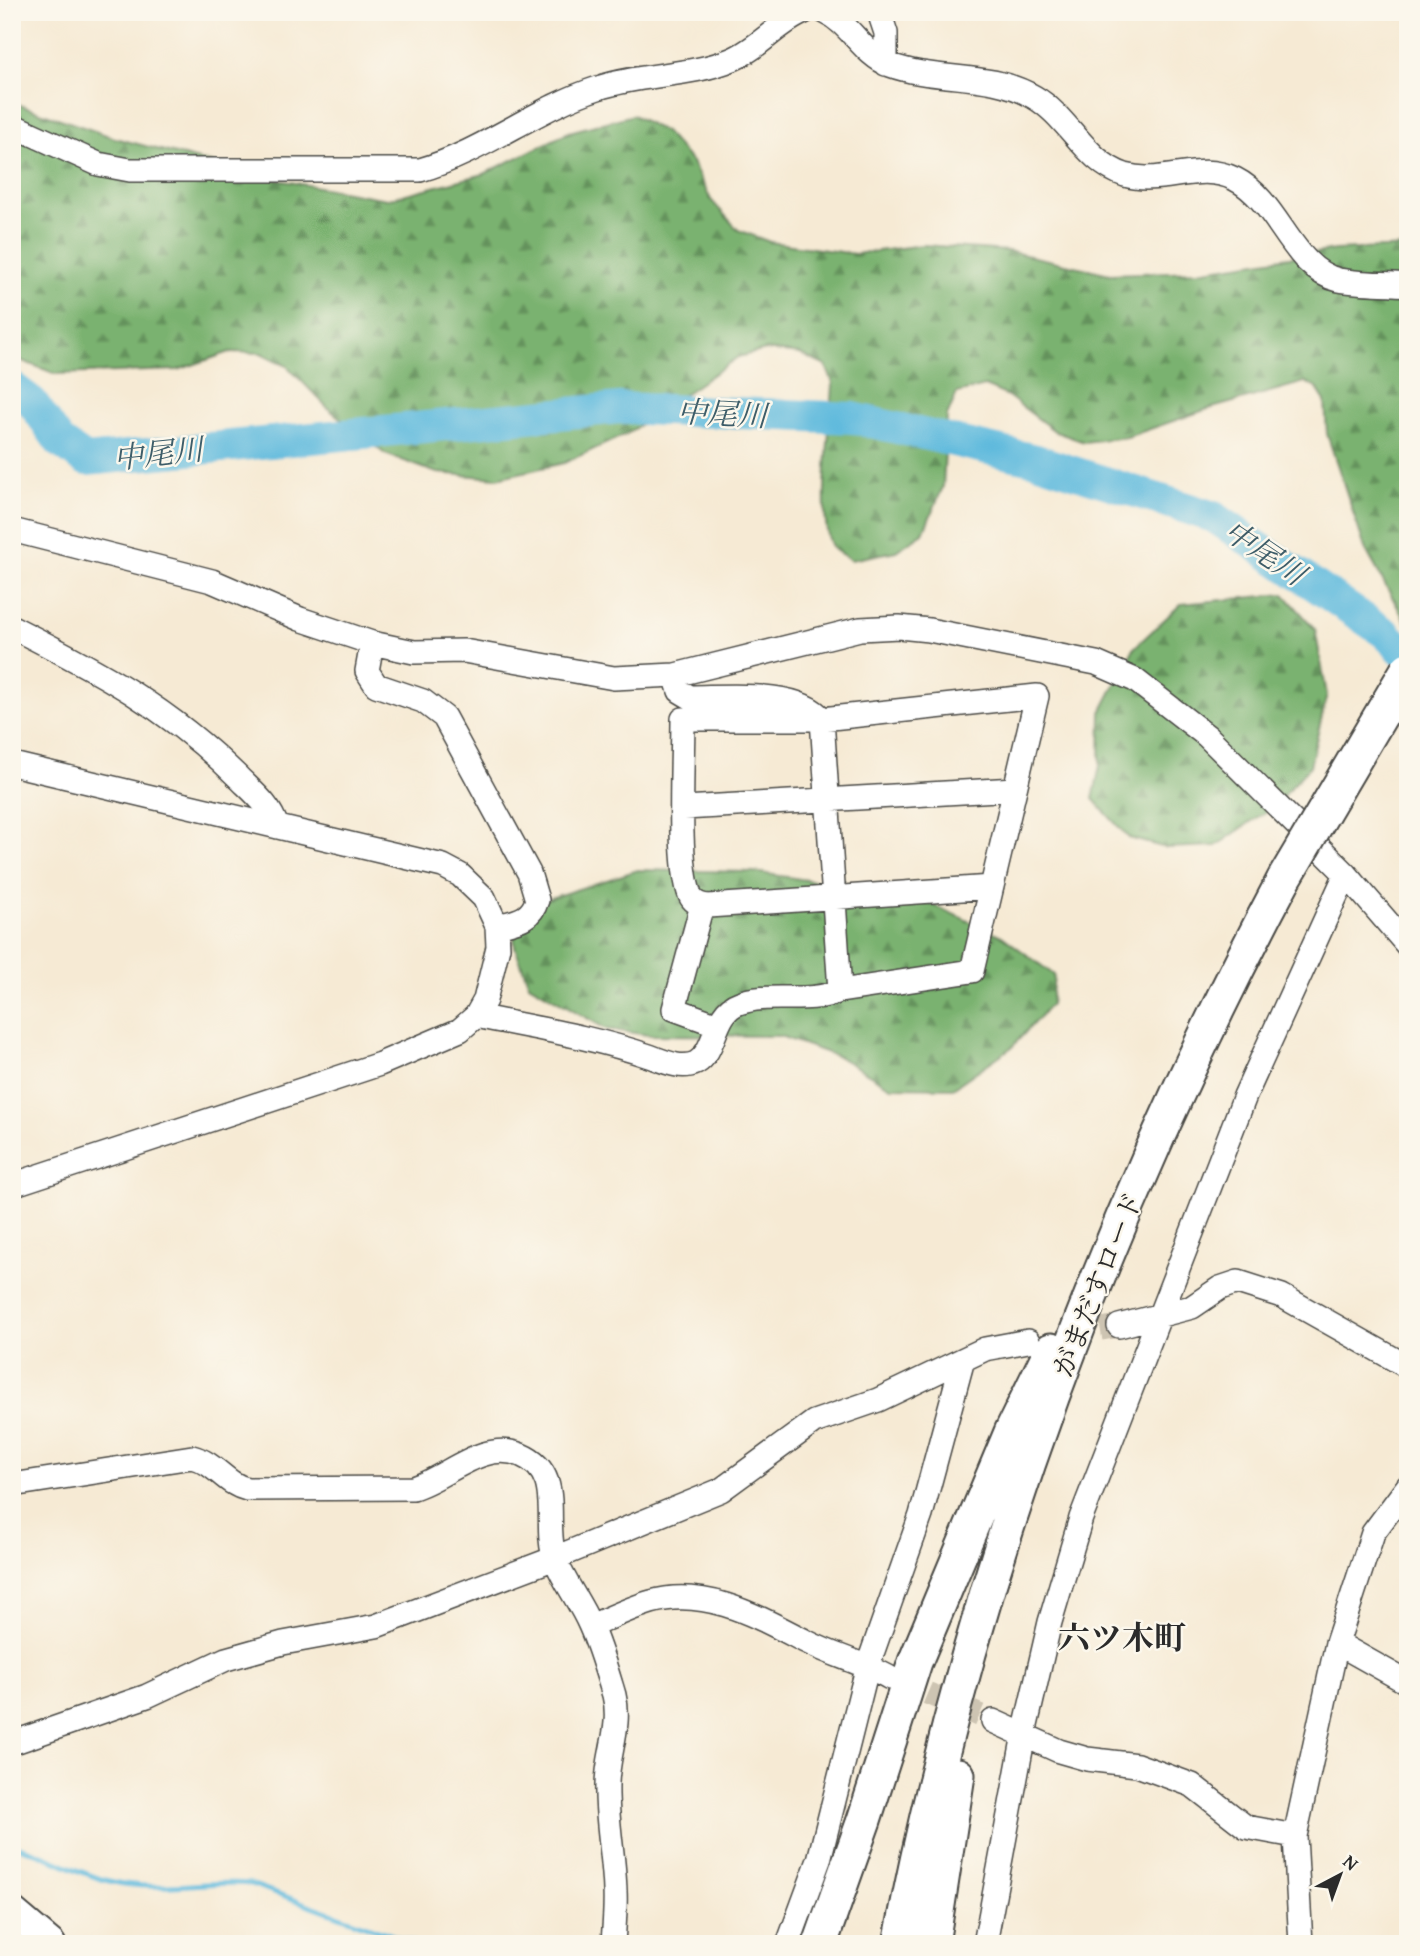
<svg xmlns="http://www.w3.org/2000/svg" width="1420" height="1956" viewBox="0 0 1420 1956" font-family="'Gentium Book Plus','Noto Serif JP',serif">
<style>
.forest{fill:url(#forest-firs);stroke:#526e4e;stroke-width:2}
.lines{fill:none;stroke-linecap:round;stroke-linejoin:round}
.stream{stroke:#5fbadd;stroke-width:5}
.river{stroke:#5fbadd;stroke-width:32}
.minor-tunnel{stroke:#cdc4b2;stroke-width:23;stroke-dasharray:23 11;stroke-linecap:butt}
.minor-casing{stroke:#494844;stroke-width:26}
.major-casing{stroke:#494844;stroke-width:32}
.highway-casing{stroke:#494844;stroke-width:37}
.minor{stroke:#fff;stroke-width:23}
.major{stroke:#fff;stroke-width:28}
.highway{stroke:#fff;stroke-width:33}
.highway-bridge-casing{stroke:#494844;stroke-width:37;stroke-linecap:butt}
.highway-bridge{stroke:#fff;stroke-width:33}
.labels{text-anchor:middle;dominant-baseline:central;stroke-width:5;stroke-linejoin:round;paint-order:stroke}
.street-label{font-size:28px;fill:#2b2b2b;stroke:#fbf7ec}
.water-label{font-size:30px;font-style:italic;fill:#3d5d69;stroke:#fbf7ec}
.quarter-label{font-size:32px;font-weight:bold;fill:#2b2b2b;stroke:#fbf7ec}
</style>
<defs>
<pattern id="forest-firs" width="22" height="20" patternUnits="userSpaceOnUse" patternTransform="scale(1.75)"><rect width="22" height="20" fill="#7ab270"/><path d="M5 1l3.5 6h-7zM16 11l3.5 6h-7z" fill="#64915c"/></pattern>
</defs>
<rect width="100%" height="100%" fill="#fbf7ec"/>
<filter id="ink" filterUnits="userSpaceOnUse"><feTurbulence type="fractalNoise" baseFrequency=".0143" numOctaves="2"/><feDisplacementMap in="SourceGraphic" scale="14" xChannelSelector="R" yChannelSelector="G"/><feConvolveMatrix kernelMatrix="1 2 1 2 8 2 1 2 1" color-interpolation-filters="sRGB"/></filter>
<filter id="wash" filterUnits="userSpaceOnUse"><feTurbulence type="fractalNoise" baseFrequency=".00686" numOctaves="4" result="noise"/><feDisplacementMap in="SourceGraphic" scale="28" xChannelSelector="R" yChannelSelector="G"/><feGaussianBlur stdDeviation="1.57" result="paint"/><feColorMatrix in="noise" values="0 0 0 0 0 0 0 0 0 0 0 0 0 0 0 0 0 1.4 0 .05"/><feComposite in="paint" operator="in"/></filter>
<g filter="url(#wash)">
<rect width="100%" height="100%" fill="#f6ead4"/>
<!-- forest -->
<path class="forest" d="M17 104 115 138 267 178 387 199 484 174 569 132 633 115 665 132 692 162 711 200 738 230 770 242 855 254 923 245 1008 251 1110 274 1198 271 1335 250 1408 247V626L1365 548 1327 434 1325 401 1316 387 1305 382 1205 410 1127 437 1084 442 1056 432 1008 396 985 386 957 393 947 416 943 487 923 533 896 551 851 560C846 556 837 553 833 548 815 521 832 419 833 383L826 366 800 354 766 350 738 357 627 434 564 463 497 478 437 473 385 454 329 409 287 366 261 353 230 352 178 370 56 374 12 357V105Z
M1284 594 1315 629 1327 695 1310 766 1275 805 1216 846 1166 848 1129 838 1093 799 1100 765 1101 712 1134 648 1181 604Z
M638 870 754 872 913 896 1002 936 1054 975 1051 1004 1012 1047 953 1088 891 1087 839 1057 780 1036 648 1035 606 1029 529 984 515 947 513 923 541 901Z"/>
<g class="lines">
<!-- stream -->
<path class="stream" d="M12 1845C46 1853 76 1873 109 1881 158 1893 203 1880 251 1884L417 1944"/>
<!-- river -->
<path class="river" d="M12 387 32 402 60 442 86 460 620 408 853 418 1036 460 1214 517 1385 633 1408 656"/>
</g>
</g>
<g filter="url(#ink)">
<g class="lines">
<!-- minor-tunnel -->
<path class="minor-tunnel" d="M1067 1335 1119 1326
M896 1680 993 1721"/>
<!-- minor casing -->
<g class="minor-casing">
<path id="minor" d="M825 12C851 24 863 55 890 65 936 82 990 71 1034 97 1069 117 1085 162 1125 175 1162 186 1199 161 1235 179 1279 201 1292 270 1339 280 1361 284 1385 283 1408 285
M879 12 886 33V64
M12 125 98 164 130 170H420C483 152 536 108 598 88 643 73 690 77 733 59 759 48 778 23 804 12
M12 530 212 581 300 619 372 643 414 652 464 651 614 678 675 675 860 629 899 627 929 630 1096 663 1135 680 1207 736 1346 874 1408 946
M12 627C99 671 169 708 238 777 253 792 271 806 277 827
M372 643 367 671 376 685 423 701 444 717 529 873 537 900C531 920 516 921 497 926
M675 675 680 691 690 697C726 697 798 689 822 719L840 991
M12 764 443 866 460 875 484 898 497 926 498 947 485 1000 476 1016 460 1030 380 1064 12 1185
M684 808 1015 789
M702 905 674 1009 718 1025
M476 1016C534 1028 593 1037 649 1056 663 1061 681 1070 696 1063 717 1051 713 1012 739 1003 770 992 807 1005 840 991L972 971 1037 696 822 719H683C683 759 677 863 690 895 693 903 700 905 708 906L992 887
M1119 1326 1192 1307 1220 1288 1238 1282 1282 1296 1408 1367
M12 1485 192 1457C216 1463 225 1484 247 1489L413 1488C447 1478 483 1439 521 1455 566 1474 542 1523 555 1559 564 1582 580 1602 590 1625 600 1647 607 1672 614 1695 622 1726 607 1754 607 1785 606 1820 614 1855 615 1891 616 1908 614 1926 613 1944
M591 1626C610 1618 630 1608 651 1602 706 1586 760 1618 807 1642 834 1656 864 1663 890 1678
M1337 1643 1408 1683
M993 1721 1059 1751 1087 1759 1137 1765 1192 1785 1246 1827 1295 1836
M12 1743 147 1696 226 1659 283 1643 376 1626 555 1558 721 1490 814 1422 878 1400 985 1349 1028 1341
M788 1944 819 1860 868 1665 921 1515 962 1363
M985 1944 1024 1734 1050 1622 1081 1518 1245 1096 1346 874
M1301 1944 1295 1836 1337 1643 1373 1533 1408 1486"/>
</g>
<!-- major casing -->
<g class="major-casing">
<path id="major" d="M12 1911 51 1944"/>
</g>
<!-- highway casing -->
<g class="highway-casing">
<path id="highway" d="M820 1944 864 1820 915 1662 1012 1430 1051 1350
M900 1944C971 1572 1107 1212 1284 879
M932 1944 958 1775"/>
</g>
<!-- minor -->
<use href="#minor" class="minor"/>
<!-- major -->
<use href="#major" class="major"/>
<!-- highway -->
<use href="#highway" class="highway"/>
<!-- highway-bridge casing -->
<g class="highway-bridge-casing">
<path id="highway-bridge" d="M1284 879 1408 669"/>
</g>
<!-- highway-bridge -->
<use href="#highway-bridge" class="highway-bridge"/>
</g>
</g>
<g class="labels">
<!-- street labels -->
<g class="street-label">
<text transform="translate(1097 1284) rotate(-68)">がまだすロード</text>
</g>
<!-- water labels -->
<g class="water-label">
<text transform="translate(722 413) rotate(3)">中尾川</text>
<text transform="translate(158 453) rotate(-6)">中尾川</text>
<text transform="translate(1265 552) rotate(34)">中尾川</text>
</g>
<!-- quarter labels -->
<g class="quarter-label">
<text x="1122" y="1637">六ツ木町</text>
</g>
</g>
<!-- margin -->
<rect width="1420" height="1956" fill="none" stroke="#fbf7ec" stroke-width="42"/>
<!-- north arrow -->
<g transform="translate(1340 1875) rotate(41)" stroke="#fbf7ec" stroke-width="5" paint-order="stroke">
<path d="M0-5L12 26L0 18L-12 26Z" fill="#2b2b2b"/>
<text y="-10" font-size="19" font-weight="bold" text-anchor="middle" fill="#2b2b2b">N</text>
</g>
</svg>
